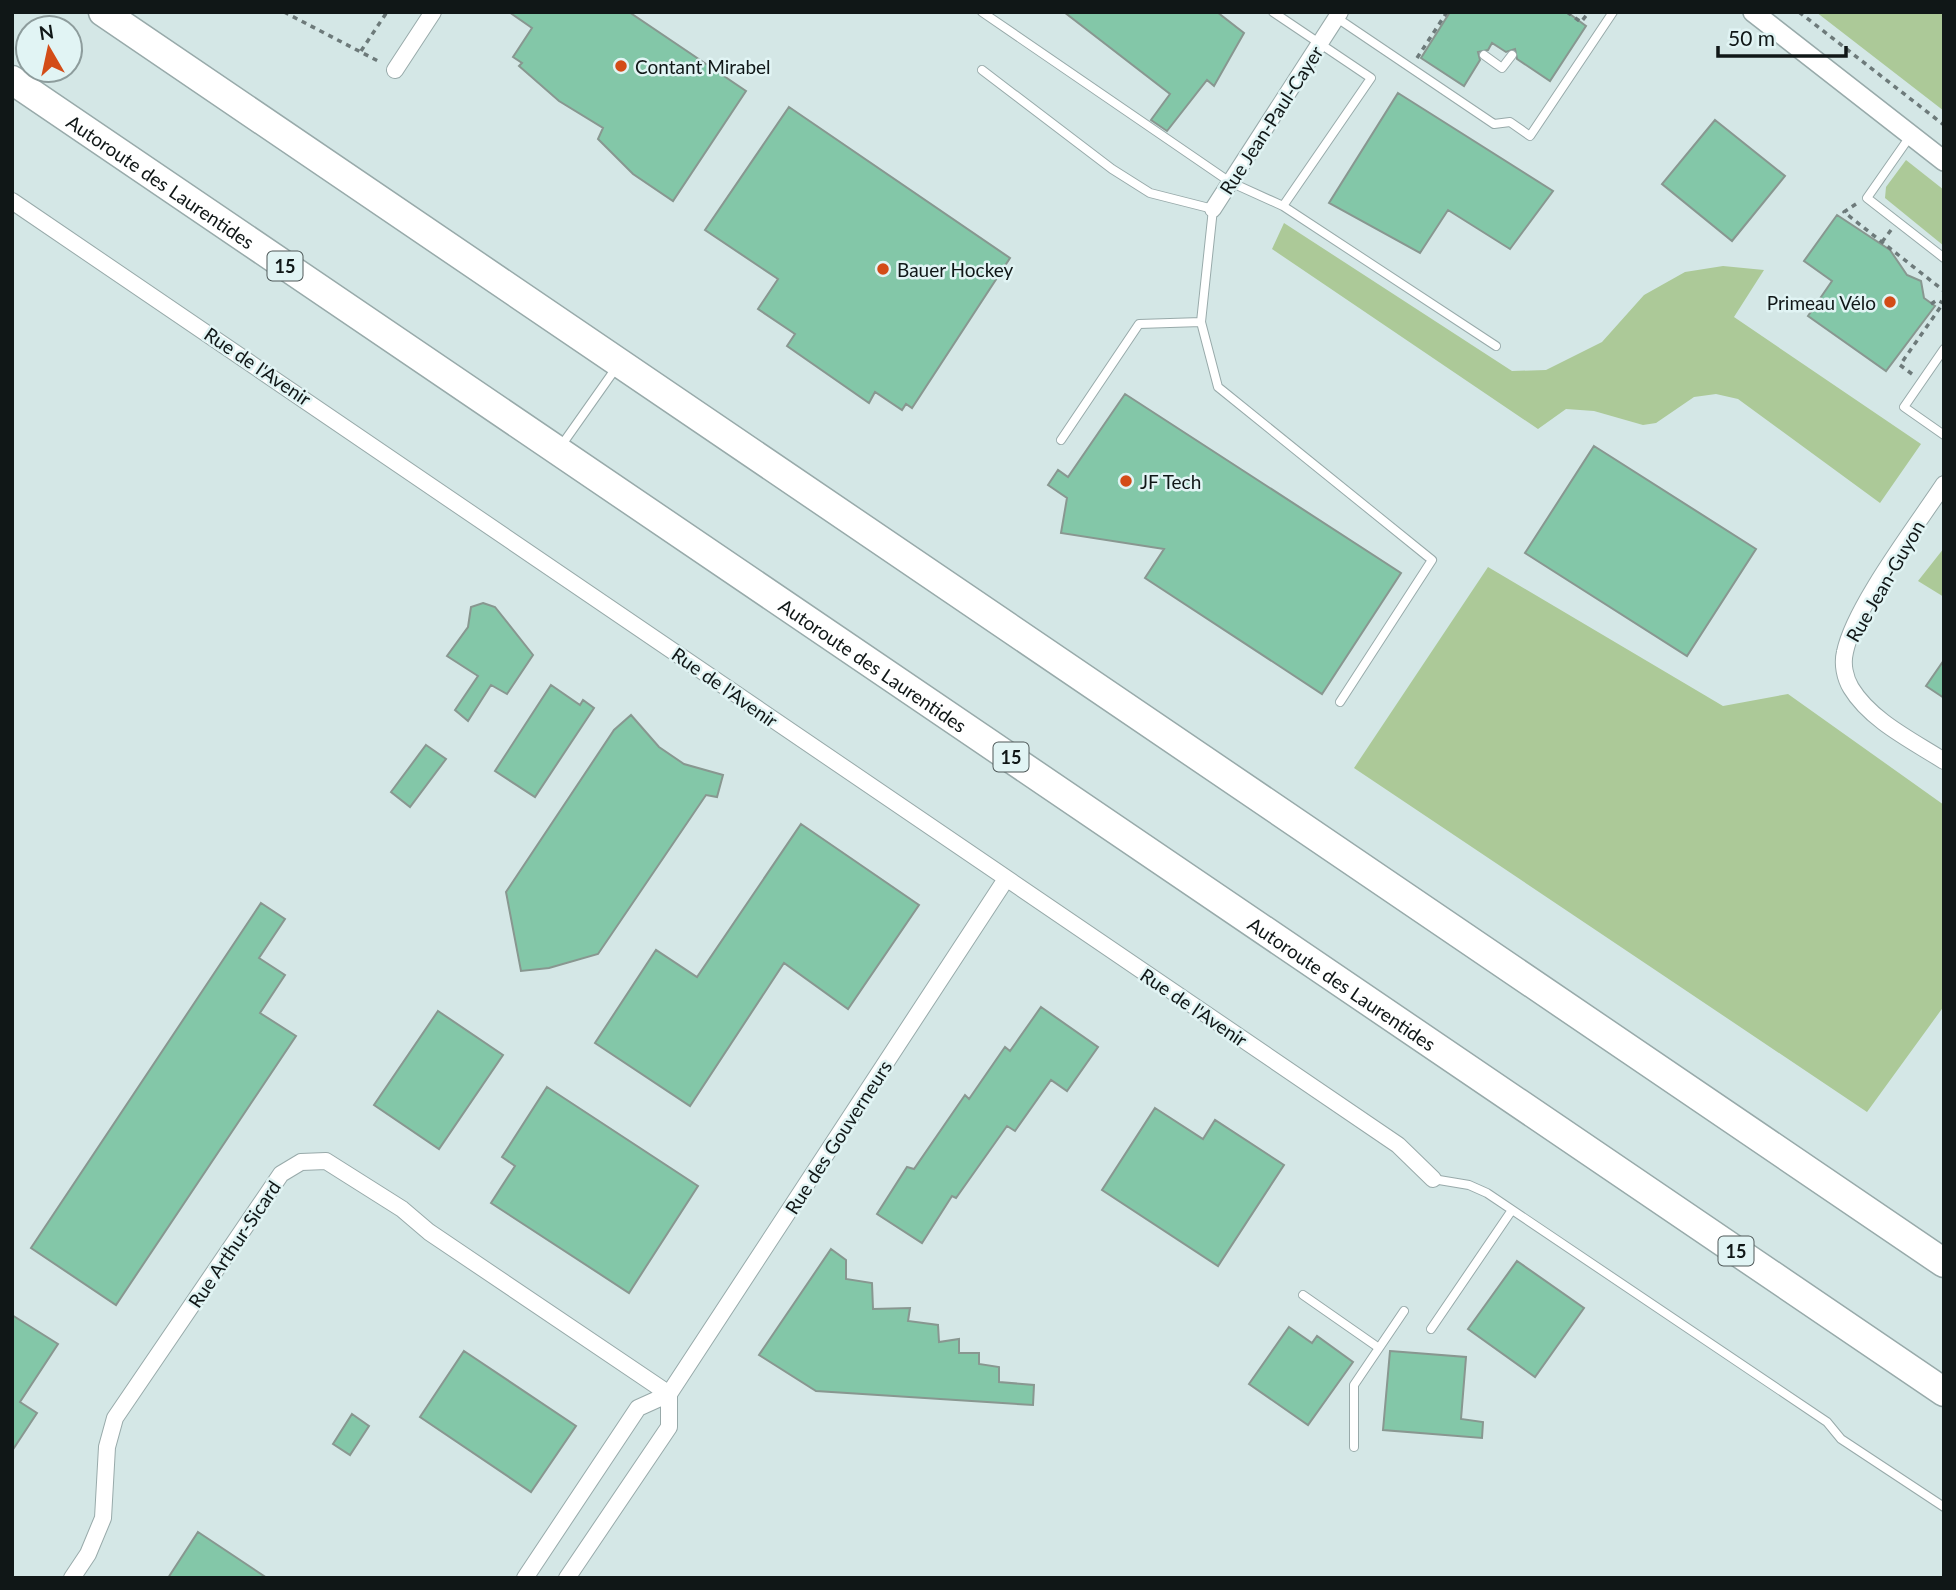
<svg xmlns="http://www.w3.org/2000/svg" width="1956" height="1590" viewBox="0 0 1956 1590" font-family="Lato,sans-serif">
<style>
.green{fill:#acc998}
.building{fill:#83c7a8;stroke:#889790;stroke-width:2}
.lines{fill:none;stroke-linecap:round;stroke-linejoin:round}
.service-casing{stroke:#98aaaa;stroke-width:10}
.minor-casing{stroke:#98aaaa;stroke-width:18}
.tertiary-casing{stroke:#98aaaa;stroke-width:22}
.motorway-casing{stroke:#98aaaa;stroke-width:31}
.path{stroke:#6d7a7a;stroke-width:3.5;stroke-dasharray:5 5;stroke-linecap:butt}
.service{stroke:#fff;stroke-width:8}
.minor{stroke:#fff;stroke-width:16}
.tertiary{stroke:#fff;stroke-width:19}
.motorway{stroke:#fff;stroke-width:28}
.poi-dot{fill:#d34c17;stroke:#e1f4f4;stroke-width:2.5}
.labels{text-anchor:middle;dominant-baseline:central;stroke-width:5;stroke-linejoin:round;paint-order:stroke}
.shield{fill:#e1f4f4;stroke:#4f5959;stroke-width:2}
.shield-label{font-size:18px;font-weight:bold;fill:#101717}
.poi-label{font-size:19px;fill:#101717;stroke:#e1f4f4;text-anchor:start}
.street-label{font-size:19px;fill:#101717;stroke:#e1f4f4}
</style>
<rect width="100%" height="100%" fill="#d4e7e6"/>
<!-- green -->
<path class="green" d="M1816 12H1944V111Z
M1906 160 1944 190V246L1885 198 1886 187Z
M1284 223 1512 371 1546 370 1602 342 1644 295 1685 272 1723 266 1764 270 1734 317 1921 444 1880 503 1738 399 1716 394 1694 397 1656 423 1643 425 1594 411 1566 409 1538 429 1272 249Z
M1944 548V597L1918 581Z
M1488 567 1723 706 1788 694 1944 805V1006L1867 1112 1354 768Z"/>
<!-- building -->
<path class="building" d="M509 12H629L746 91 673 201 633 174 598 139 603 128 559 101 519 66 522 63 513 57 532 28Z
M1064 12H1217L1244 33 1214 86 1207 80 1167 131 1151 120 1170 94Z
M1450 12H1567L1586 26 1550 81 1517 59 1515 49 1506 52 1492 43 1488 50 1478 52 1480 60 1464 86 1421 58Z
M1398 93 1553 191 1510 249 1448 210 1420 253 1329 203Z
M789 107 1010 258 912 408 906 404 902 410 875 392 869 403 787 346 795 334 758 309 778 279 705 230Z
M1715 120 1785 176 1732 241 1662 184Z
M1837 215 1890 250 1907 275 1921 281 1924 298 1935 306 1886 371 1808 316 1832 281 1804 261Z
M1125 394 1401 573 1322 694 1145 578 1164 549 1061 533 1067 498 1048 485 1058 470 1068 477Z
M1594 446 1756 549 1687 656 1525 553Z
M483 603 495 607 533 655 507 694 491 685 468 721 455 710 478 676 447 656 468 627 471 607Z
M1944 660V698L1926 686Z
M551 685 580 705 583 700 594 708 535 797 495 771Z
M631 715 659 747 684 764 723 775 717 797 706 795 598 954 549 968 521 971 506 892 614 730Z
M426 745 446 759 410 807 391 792Z
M801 824 919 905 848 1009 784 963 690 1106 595 1043 656 950 697 977Z
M261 903 285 919 259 958 285 975 260 1013 296 1036 116 1305 31 1248Z
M1041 1007 1098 1047 1067 1091 1051 1080 1015 1131 1007 1126 956 1198 952 1196 922 1243 877 1214 907 1167 914 1169 965 1095 969 1099 1005 1047 1010 1051Z
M438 1011 503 1055 439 1149 374 1105Z
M547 1087 698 1186 629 1293 491 1203 515 1166 502 1157Z
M1155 1108 1203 1139 1215 1120 1284 1165 1218 1266 1102 1190Z
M831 1249 846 1260V1279L872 1283 873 1309 910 1308 908 1321 938 1325 939 1342 959 1339V1353H979V1364L999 1367V1382L1034 1385 1033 1405 816 1391 759 1355Z
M1517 1261 1584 1308 1535 1377 1468 1329Z
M12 1315 58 1344 20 1402 37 1413 12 1451Z
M1289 1327 1312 1343 1317 1336 1353 1362 1308 1425 1249 1384Z
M464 1351 576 1426 531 1492 420 1417Z
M1390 1351 1466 1357 1461 1419 1483 1422 1482 1438 1383 1430Z
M352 1414 369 1426 350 1455 333 1444Z
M198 1532 267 1578H168Z"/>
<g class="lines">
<!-- service casing -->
<g class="service-casing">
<path id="service" d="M982 12 1230 182 1283 206 1496 346
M1273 12 1371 78 1283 206
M1337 18 1494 124 1510 122 1530 136 1613 12
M1484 55 1502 68 1512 55
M982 70 1112 169 1150 193 1213 209 1201 322 1218 387 1432 560 1340 702
M1911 135 1867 198 1944 258
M1944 349 1904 407 1944 435
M1061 440 1139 324 1201 322
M561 446 616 368
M1433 1179 1469 1185 1487 1193 1827 1422 1841 1439 1944 1507
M1303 1295 1379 1348
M1431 1329 1512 1210
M1354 1447V1385L1404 1311"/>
</g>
<!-- minor casing -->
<g class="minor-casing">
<path id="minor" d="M395 70 433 12
M12 201 1398 1145 1433 1179
M1213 209 1340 12
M1944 484C1917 525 1854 607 1845 652 1842 664 1845 678 1851 688 1871 721 1913 741 1944 761
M72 1578 88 1554 103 1518 107 1447 115 1418 281 1174 301 1162 326 1161 402 1209 429 1232 669 1394
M525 1578 638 1408 669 1394 1006 879
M567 1578 669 1427V1394"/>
</g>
<!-- tertiary casing -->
<g class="tertiary-casing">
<path id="tertiary" d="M1753 12 1944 161"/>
</g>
<!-- motorway casing -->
<g class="motorway-casing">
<g id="motorway">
<path d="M103 12 1944 1263"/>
<path id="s1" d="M12 80 1944 1392"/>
</g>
</g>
<!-- path -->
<path class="path" d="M284 12 380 62
M1567 12 1581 22 1589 12
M1799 12 1944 125
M361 51 387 12
M1417 58 1447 12
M1856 204 1844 212 1944 291
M1882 242 1891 230
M1931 304 1937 300 1943 303
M1912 374 1900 365 1944 302"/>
<!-- service -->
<use href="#service" class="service"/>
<!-- minor -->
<use href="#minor" class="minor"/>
<!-- tertiary -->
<use href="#tertiary" class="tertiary"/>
<!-- motorway -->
<use href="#motorway" class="motorway"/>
</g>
<!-- markers -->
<g class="poi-dot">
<circle cx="621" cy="66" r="7"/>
<circle cx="883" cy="269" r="7"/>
<circle cx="1890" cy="302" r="7"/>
<circle cx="1126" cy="481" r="7"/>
</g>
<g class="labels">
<!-- shield labels -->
<g class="shield">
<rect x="267.5" y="251.5" width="35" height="29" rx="5"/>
<rect x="993.5" y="742.5" width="35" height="29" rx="5"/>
<rect x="1718.5" y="1236.5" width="35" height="29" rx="5"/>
</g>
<g class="shield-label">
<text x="285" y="266">15</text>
<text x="1011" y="757">15</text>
<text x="1736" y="1251">15</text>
</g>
<!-- poi labels -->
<g class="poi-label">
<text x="635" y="66">Contant Mirabel</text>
<text x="897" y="269">Bauer Hockey</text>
<text x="1876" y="302" text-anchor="end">Primeau Vélo</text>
<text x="1140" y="481">JF Tech</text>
</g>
<!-- street labels -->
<g class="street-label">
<text transform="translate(1271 120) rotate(-57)">Rue Jean-Paul-Cayer</text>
<text stroke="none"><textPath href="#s1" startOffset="180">Autoroute des Laurentides</textPath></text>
<text transform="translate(258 366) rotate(34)">Rue de l'Avenir</text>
<text transform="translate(1885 581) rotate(-60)">Rue Jean-Guyon</text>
<text stroke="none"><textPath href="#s1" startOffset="1041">Autoroute des Laurentides</textPath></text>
<text transform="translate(725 687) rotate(35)">Rue de l'Avenir</text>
<text stroke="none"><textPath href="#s1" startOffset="1608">Autoroute des Laurentides</textPath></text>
<text transform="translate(1194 1007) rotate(34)">Rue de l'Avenir</text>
<text transform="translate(838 1137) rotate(-57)">Rue des Gouverneurs</text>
<text transform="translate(234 1244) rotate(-56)">Rue Arthur-Sicard</text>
</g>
</g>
<!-- border -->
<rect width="1956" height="1590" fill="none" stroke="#101717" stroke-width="28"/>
<!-- north arrow -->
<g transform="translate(49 49) rotate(351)"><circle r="33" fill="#e1f4f4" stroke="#8d9c9c" stroke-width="2"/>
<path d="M0-5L12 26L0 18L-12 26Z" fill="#d34c17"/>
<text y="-10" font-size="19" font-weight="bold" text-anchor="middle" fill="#101717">N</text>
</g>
<!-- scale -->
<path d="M1718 46v10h128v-10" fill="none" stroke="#101717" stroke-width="3.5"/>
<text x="1728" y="46" font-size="21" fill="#101717" stroke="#e1f4f4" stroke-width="5" paint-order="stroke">50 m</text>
</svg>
